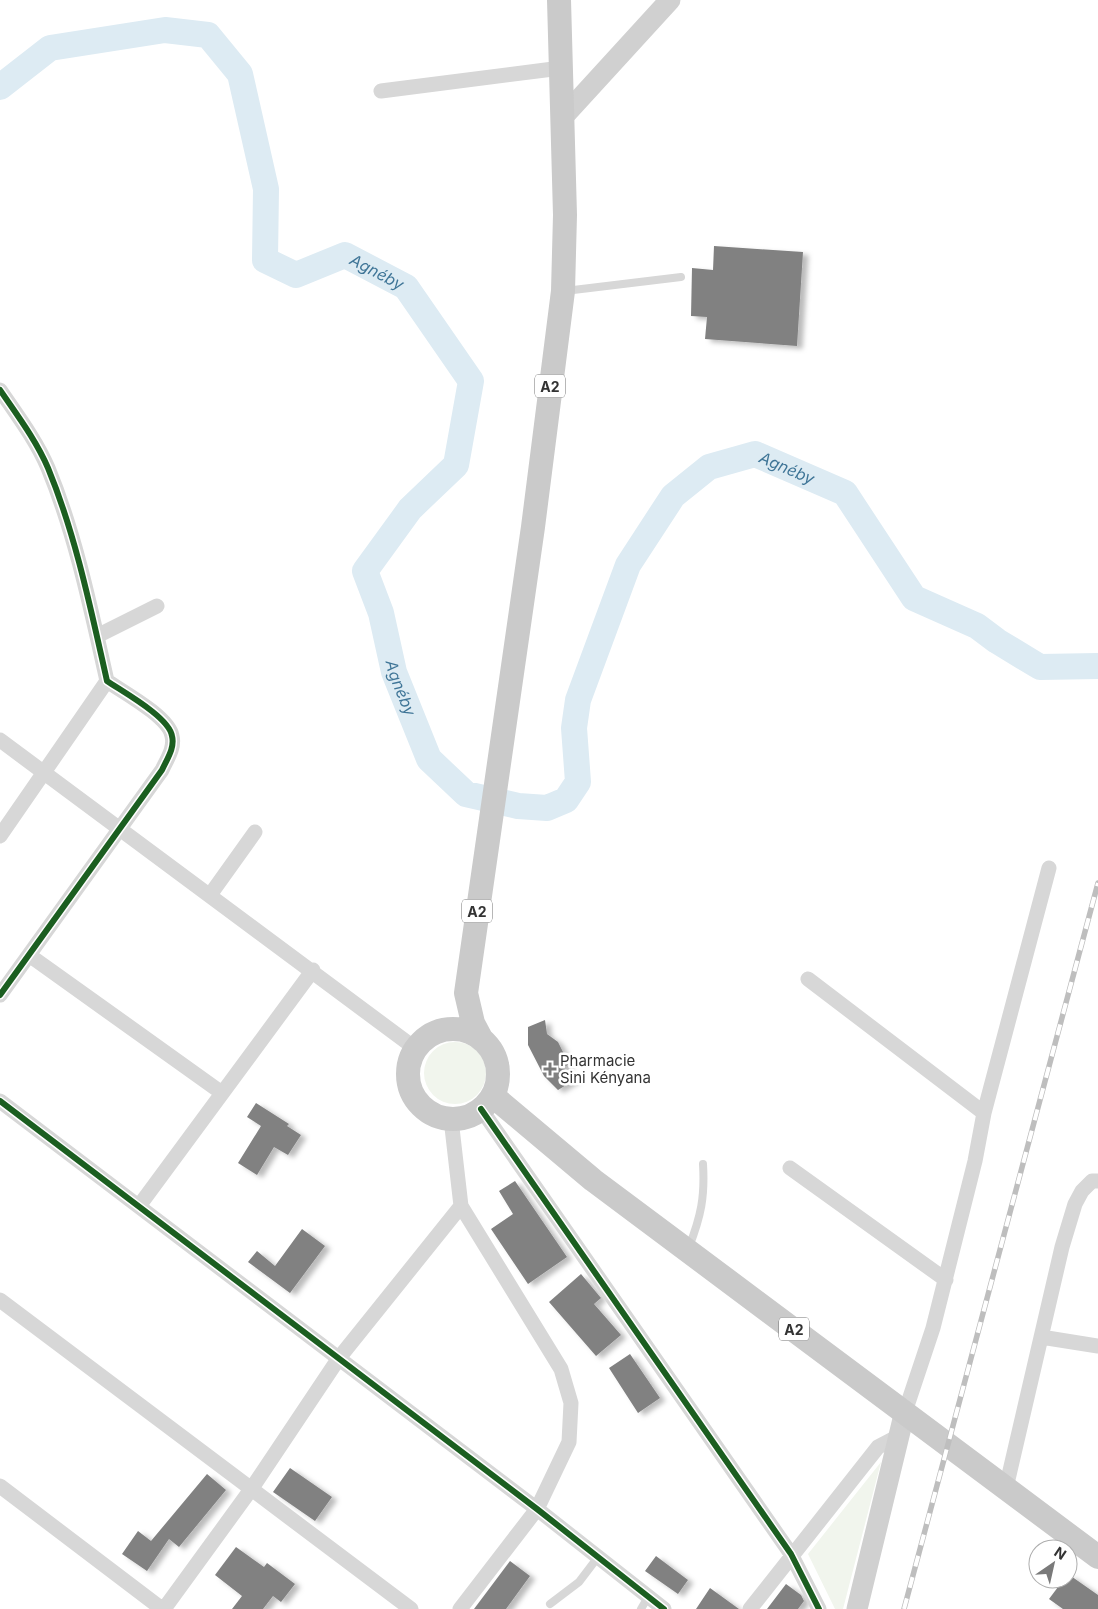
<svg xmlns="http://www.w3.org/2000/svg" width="1098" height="1609" viewBox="0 0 1098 1609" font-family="Inter,sans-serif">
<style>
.green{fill:#f1f5ed}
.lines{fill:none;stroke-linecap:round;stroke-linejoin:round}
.river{stroke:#ddebf3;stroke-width:26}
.building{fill:#818181;filter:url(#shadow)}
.lane{stroke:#d7d7d7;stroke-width:8}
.street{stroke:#d7d7d7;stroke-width:15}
.secondary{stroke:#d0d0d0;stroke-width:21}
.primary{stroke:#cacaca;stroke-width:24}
.rail-casing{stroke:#bebebe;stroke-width:5.5}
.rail{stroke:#fff;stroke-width:4;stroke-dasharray:11;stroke-linecap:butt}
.cycleway-casing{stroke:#fff;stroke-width:9}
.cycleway{stroke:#1b5e20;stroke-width:6}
.poi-dot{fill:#7a7a7a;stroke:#fff;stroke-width:2}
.labels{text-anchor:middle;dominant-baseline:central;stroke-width:5;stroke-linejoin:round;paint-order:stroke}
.shield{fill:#fff;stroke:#707070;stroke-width:1}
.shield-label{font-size:14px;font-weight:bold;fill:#333}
.poi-label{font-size:15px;fill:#333;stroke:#fff;text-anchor:start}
.water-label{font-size:16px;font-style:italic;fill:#3f7597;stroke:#fff}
</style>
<defs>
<filter id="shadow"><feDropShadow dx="5.5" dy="3" stdDeviation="2.5" flood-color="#0004"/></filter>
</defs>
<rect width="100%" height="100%" fill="#fff"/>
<!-- green -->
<path class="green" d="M424 1073a31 31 0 1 1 62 0a31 31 0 1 1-62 0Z
M881 1462 843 1609H835L808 1554Z"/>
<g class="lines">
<!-- river -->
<path class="river" id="s1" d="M0 87 50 48 165 30 208 35 240 74 266 189 265 260 296 275 345 255 406 287 471 381 456 465 410 509 365 571 381 613 394 672 429 759 466 794 518 806 547 808 566 800 578 782 574 728 578 700 628 565 673 496 709 467 755 454 845 493 914 598 977 626 997 641 1040 667 1098 666"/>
</g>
<!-- building -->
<path class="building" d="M714 246 803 252 797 346 705 339 707 317 691 316 692 268 713 270Z
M545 1020 547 1034 558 1042 569 1064 563 1068 576 1079 558 1090 544 1076 528 1045V1027Z
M256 1103 289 1124 287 1126 301 1135 288 1155 274 1147 257 1175 238 1163 261 1126 247 1117Z
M515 1181 567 1257 528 1284 491 1229 513 1214 499 1191Z
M302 1229 325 1246 290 1293 248 1262 257 1251 275 1266Z
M581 1274 601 1298 594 1304 621 1335 596 1356 549 1302Z
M630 1354 660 1398 638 1413 609 1368Z
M290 1468 332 1497 315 1521 273 1492Z
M207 1474 226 1490 179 1547 169 1539 147 1571 122 1554 138 1531 151 1541Z
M236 1547 264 1567 267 1563 295 1584 281 1602 273 1596 263 1609H232L242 1596 215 1575Z
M656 1556 688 1580 678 1594 645 1571Z
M510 1561 530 1576 506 1609H474Z
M1068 1574 1098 1595V1609H1063L1049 1599 1064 1579H1068Z
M786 1584 801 1595 804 1601 798 1609H767Z
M710 1588 739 1609H696Z"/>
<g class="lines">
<!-- lane -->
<path class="lane" d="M565 291 681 277
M689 1247C701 1216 705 1197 703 1164
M550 1604 579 1582 598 1557
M641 1609 648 1597"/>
<!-- street -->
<path class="street" d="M381 91 561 68
M0 390C17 415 36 440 48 468 76 536 91 610 107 681 123 692 169 717 172 736 175 748 167 759 162 770L0 995
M97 636 157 606
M0 740 416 1049
M0 836 107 681
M210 895 255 832
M29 955 222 1093
M808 979 984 1113
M0 1101 537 1509 664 1609
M481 1109 791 1554 819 1609
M451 1119 461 1206 561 1369 571 1403 569 1442 537 1509 460 1609
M790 1168 946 1280
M139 1206 313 970
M0 1300 411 1609
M1041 1337 1098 1346
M904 1415 933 1328 975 1161 984 1113 1049 868
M0 1486 162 1609
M1006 1488 1062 1247 1075 1204 1082 1191 1092 1181H1098
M164 1609 252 1488 339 1358 461 1206
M750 1609 878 1447 899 1436"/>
<!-- secondary -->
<path class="secondary" d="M563 117 670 0
M857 1609 904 1415"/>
<!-- primary -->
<path class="primary" d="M408 1074a45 45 0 1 1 90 0a45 45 0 1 1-90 0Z
M482 1040 473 1023 466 993 533 527 563 291 565 215 559 0
M493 1096 593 1180 1098 1557"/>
<!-- rail casing -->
<g class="rail-casing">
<path id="rail" d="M904 1609 1098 883"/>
</g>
<!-- rail -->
<use href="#rail" class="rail"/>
<!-- cycleway casing -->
<g class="cycleway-casing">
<path id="cycleway" d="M0 390C17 415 36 440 48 468 76 536 91 610 107 681 123 692 169 717 172 736 175 748 167 759 162 770L0 995
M0 1101 537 1509 664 1609
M481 1109 791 1554 819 1609"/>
</g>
<!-- cycleway -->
<use href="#cycleway" class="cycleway"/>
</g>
<!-- markers -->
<path class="poi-dot" d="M547.5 1061.5h5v5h5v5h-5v5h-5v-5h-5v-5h5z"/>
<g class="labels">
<!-- shield labels -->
<g class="shield">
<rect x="535" y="374.5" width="30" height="23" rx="4"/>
<rect x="462" y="899.5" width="30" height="23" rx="4"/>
<rect x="779" y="1317.5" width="30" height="23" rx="4"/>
</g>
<g class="shield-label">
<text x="550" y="386">A2</text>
<text x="477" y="911">A2</text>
<text x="794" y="1329">A2</text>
</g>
<!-- poi labels -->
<g class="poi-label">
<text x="560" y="1060">Pharmacie<tspan x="560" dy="17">Sini Kényana</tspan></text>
</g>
<!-- water labels -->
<g class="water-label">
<text stroke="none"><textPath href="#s1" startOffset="586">Agnéby</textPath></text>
<text stroke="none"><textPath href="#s1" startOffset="1771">Agnéby</textPath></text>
<text stroke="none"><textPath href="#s1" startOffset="1081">Agnéby</textPath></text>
</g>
</g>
<!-- north arrow -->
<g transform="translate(1053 1564) rotate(34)"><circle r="24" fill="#ffffff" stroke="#adadad"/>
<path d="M0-4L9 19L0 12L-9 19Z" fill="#7a7a7a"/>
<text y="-8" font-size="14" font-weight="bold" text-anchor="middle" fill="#333333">N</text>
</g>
</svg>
